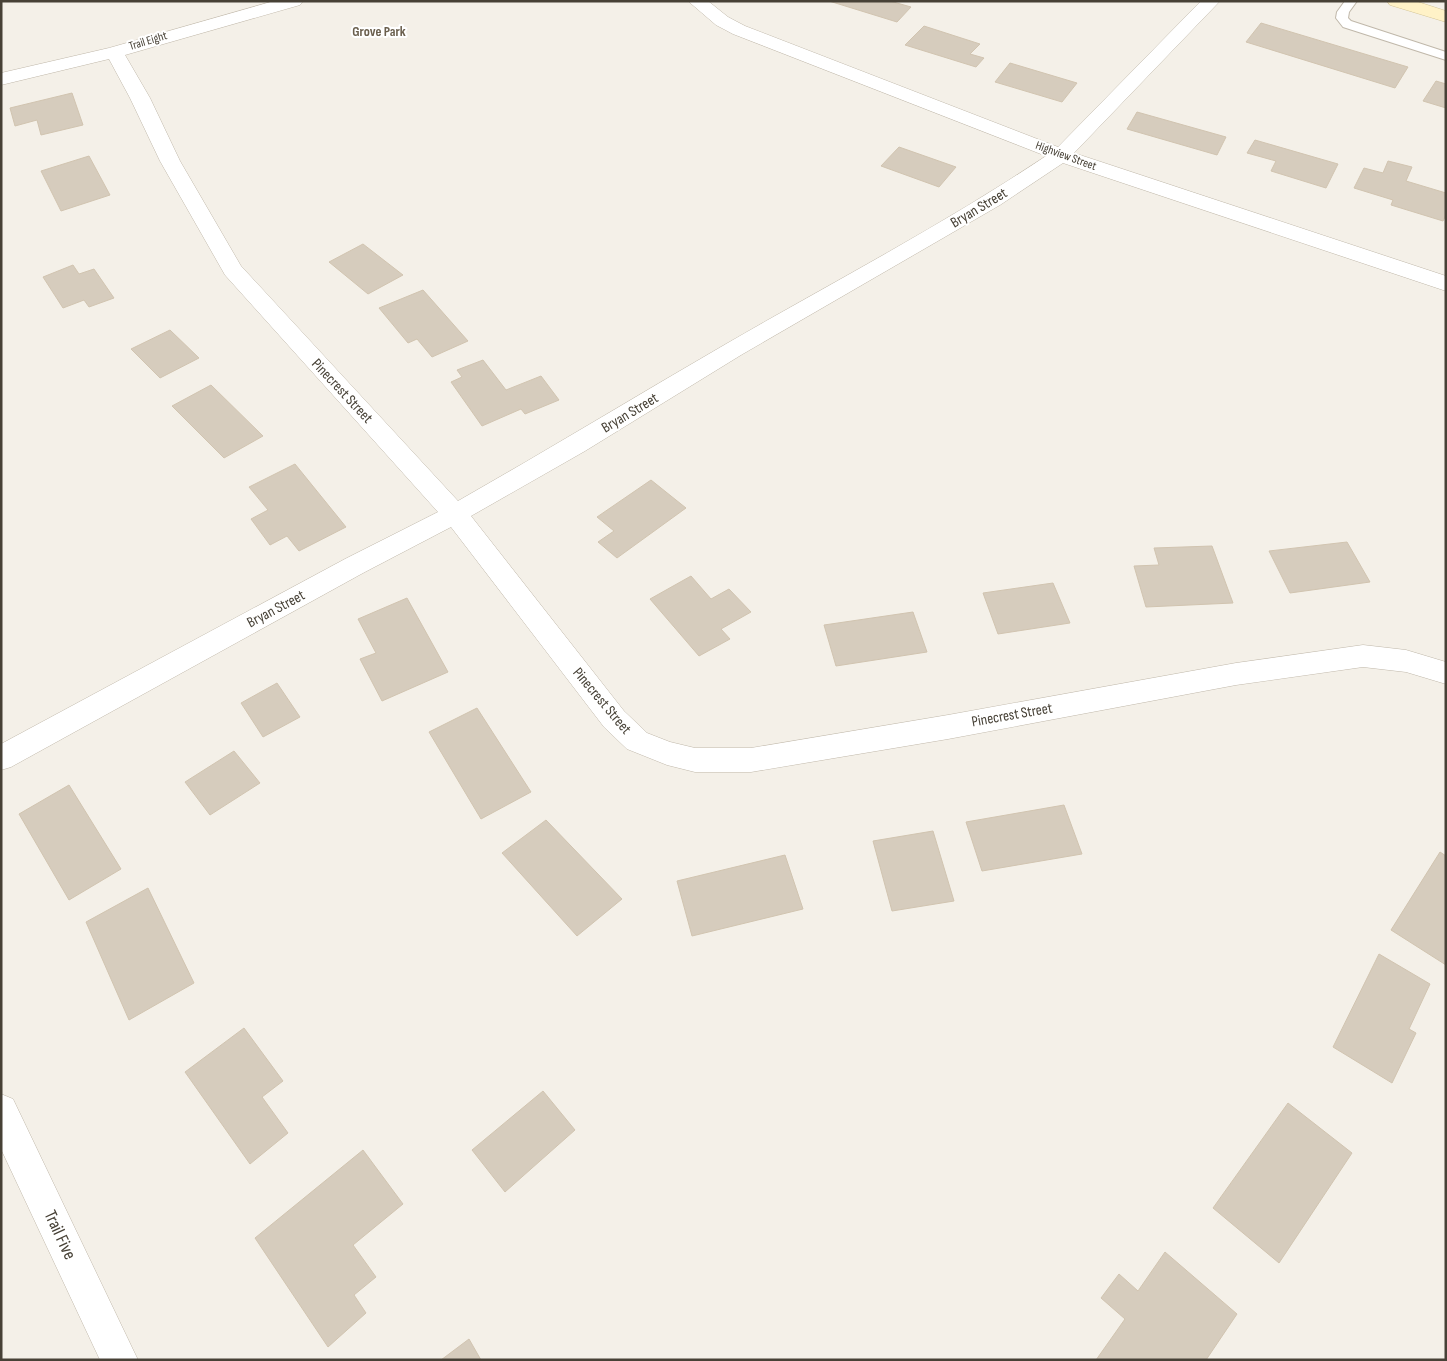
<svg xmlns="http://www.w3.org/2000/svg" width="1447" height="1361" viewBox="0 0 1447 1361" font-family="'Sofia Sans Condensed',sans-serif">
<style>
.building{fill:#d6ccbd;stroke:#d1c4b0}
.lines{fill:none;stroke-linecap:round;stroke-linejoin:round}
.lane-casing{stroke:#c0b8aa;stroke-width:2}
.street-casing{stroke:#c0b8aa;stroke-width:1}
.secondary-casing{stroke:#d4c597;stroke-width:1}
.lane{fill:#fff;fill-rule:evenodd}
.street{fill:#fff;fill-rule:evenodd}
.secondary{fill:#fff2c7;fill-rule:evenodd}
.labels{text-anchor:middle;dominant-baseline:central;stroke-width:4;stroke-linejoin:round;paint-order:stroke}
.far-street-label{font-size:12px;fill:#474136;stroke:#fff}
.far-neighbourhood-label{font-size:14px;font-weight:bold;fill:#6a5f4d;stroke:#fff}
.street-label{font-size:15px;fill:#474136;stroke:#fff}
.near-street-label{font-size:18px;fill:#474136;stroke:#fff}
</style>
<rect width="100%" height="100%" fill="#f4f0e8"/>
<!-- building -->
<path class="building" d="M829 1H890L911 7 897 22Z
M1261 23 1408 67 1395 88 1246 42Z
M924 26 980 44 970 54 984 58 976 67 905 45Z
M1010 63 1077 83 1062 102 995 82Z
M1436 81 1446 84V108L1423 101Z
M72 93 83 125 41 135 37 120 15 126 10 108Z
M1137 112 1226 137 1217 155 1127 129Z
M1255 140 1338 164 1326 188 1271 171 1276 161 1247 153Z
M899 147 956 167 939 187 881 166Z
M89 156 110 195 61 211 41 171Z
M1388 161 1412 167 1406 181 1446 193V215L1443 221 1391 205 1393 200 1354 188 1364 168 1383 173Z
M363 244 403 275 368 294 329 262Z
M73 265 79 274 94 269 114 298 89 307 84 300 63 308 43 277Z
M423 290 468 341 432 357 417 339 408 343 379 308Z
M170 330 199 358 160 378 131 349Z
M483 360 506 390 541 376 559 400 525 414 521 409 482 426 451 382 462 377 457 370Z
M211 385 263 436 224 458 172 406Z
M295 464 346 527 299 551 287 536 270 545 251 519 268 510 249 487Z
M651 480 686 508 617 558 598 542 614 531 597 517Z
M1347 542 1370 582 1290 593 1269 551Z
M1212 546 1233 603 1146 607 1134 566 1159 565 1154 548Z
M691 576 711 599 729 589 751 612 721 629 730 639 699 656 650 599Z
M1053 583 1070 623 998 634 983 593Z
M407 598 448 672 382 701 360 659 376 653 358 619Z
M913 612 927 652 836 666 824 625Z
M277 683 300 717 263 737 241 703Z
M477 708 531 792 481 819 429 732Z
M234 751 260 783 210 815 185 782Z
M69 785 121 869 69 900 19 814Z
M1064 805 1082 854 982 871 966 822Z
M546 820 622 899 577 936 502 853Z
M933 831 954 901 892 911 873 841Z
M1440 852 1446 856V965L1391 930Z
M785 855 803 909 692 936 677 881Z
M148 888 194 983 129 1020 86 922Z
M1379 954 1430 984 1409 1029 1416 1033 1392 1083 1333 1047Z
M244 1028 283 1081 262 1097 288 1133 250 1164 185 1072Z
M543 1091 575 1130 505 1192 472 1150Z
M1288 1103 1352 1153 1279 1263 1213 1208Z
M363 1150 403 1204 353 1245 376 1277 354 1295 366 1313 328 1347 255 1238Z
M1165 1252 1237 1314 1206 1360H1096L1125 1319 1101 1298 1119 1274 1138 1291Z
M469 1339 481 1360H441Z"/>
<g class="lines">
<!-- lane casing -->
<g class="lane-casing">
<path id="lane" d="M1345 1H1357L1349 12 1348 18 1351 21 1446 52V60L1343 27 1336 18 1337 12Z"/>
</g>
<!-- street casing -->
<g class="street-casing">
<path id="street" d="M274 1H303L300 5 125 55 150 98 180 161 241 266 458 501C548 450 636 396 726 344 833 282 943 225 1046 156L733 34 716 25 688 1H708L728 17 745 26 1058 147 1201 1H1220L1074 153 1446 276V291L1063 163 1000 205 741 355 585 451 471 516 624 711 647 733 670 742 695 748H751L948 715 1236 663 1363 645 1406 650 1446 662V684L1406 672 1363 667 1236 685 948 739 751 772H695L667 765 627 749 604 727 451 527 363 573 11 767 1 770V744L345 559 438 512 225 275 160 161 130 98 109 59 1 85V73L109 48Z
M1 1094 13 1099 138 1360H100L1 1149Z"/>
</g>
<!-- secondary casing -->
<g class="secondary-casing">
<path id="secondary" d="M1387 1H1415L1446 11V22L1390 5Z"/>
</g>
<!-- lane -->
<use href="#lane" class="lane"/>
<!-- street -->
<use href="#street" class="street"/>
<!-- secondary -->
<use href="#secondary" class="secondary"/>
</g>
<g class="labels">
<!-- far-street labels -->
<g class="far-street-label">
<text transform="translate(148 41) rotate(-17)">Trail Eight</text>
<text transform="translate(1066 156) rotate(20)">Highview Street</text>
</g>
<!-- far-neighbourhood labels -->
<g class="far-neighbourhood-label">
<text x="379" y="31">Grove Park</text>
</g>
<!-- street labels -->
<g class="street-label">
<text transform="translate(979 208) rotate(-31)">Bryan Street</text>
<text transform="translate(342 391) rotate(47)">Pinecrest Street</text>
<text transform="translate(630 413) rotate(-31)">Bryan Street</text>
<text transform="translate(276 609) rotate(-28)">Bryan Street</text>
<text transform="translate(602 701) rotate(50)">Pinecrest Street</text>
<text transform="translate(1012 715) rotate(-10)">Pinecrest Street</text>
</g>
<!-- near-street labels -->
<g class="near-street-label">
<text transform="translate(60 1235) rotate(65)">Trail Five</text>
</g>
</g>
<!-- border -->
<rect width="1447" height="1361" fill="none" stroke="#474136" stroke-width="5"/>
</svg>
